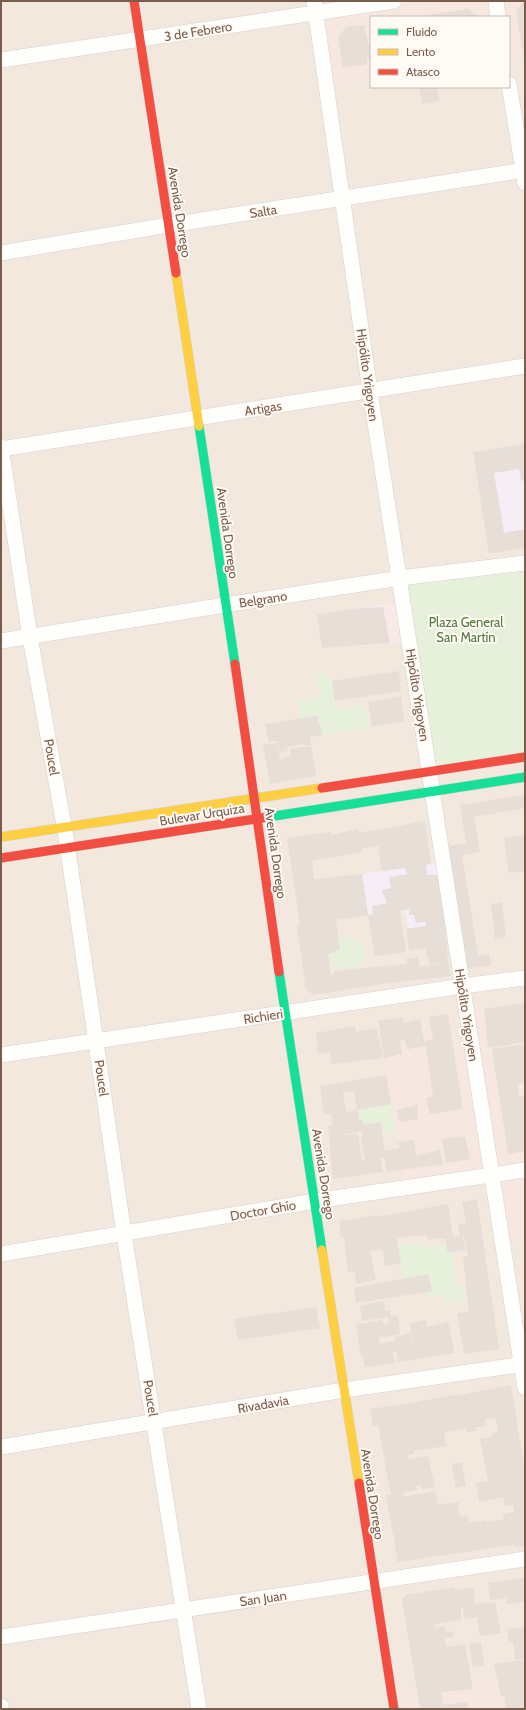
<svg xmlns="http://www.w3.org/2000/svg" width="526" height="1710" viewBox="0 0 526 1710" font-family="Cabin,sans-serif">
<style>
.residential{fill:#f2e8de;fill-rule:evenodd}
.commercial{fill:#f6e8e1}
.education{fill:#f6eef6}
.medical{fill:#fae9e9}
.green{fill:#e7f0db}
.building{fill:#e6ded7;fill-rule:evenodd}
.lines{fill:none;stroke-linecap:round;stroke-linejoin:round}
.street-casing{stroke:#d7d1cb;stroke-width:16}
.fast-casing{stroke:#d9d2cb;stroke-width:10}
.slow-casing{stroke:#d9d2cb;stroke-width:10}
.jam-casing{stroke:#d9d2cb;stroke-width:10}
.street{stroke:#fefefd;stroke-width:15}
.fast{stroke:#16e098;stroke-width:9}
.slow{stroke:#ffcf43;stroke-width:9}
.jam{stroke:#f24e42;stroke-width:9}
.labels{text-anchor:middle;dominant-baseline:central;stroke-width:4;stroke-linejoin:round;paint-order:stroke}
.street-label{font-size:13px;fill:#7a5c4d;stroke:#fffaf3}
.park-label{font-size:13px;fill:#537a41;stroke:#fffaf3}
</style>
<rect width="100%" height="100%" fill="#f9f5f0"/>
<!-- residential -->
<path class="residential" d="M1 1H525V1709H1ZM371 17H509V87H371Z"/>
<!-- commercial -->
<path class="commercial" d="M313 1H525V57L509 60V17H371V82L327 89Z
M525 1003V1237L502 1241 492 1176 407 1188 377 1026Z
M525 1671V1709H394L391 1690Z"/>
<!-- education -->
<path class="education" d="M525 444V548L489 554 473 452Z
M436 863 445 923 408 929 405 911 368 915 362 874Z"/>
<!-- medical -->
<path class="medical" d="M397 602 404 643 322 648 317 615Z"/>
<!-- green -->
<path class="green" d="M525 563V757L429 772 400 578Z
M327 672 332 681 336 710 364 705 370 729 323 735 317 716 300 719 298 701 320 696 315 675Z
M351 936 361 944 367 953 364 960 352 969 334 966 328 954 340 950 339 938Z
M391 1104 396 1131 381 1134 363 1125 362 1120H359L357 1110Z
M420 1243 421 1248 446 1245 448 1252H452L456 1285H463L466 1301 447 1303 444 1295 427 1298 426 1292 432 1291 428 1274 403 1279 399 1246Z"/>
<!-- building -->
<path class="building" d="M524 1H525L524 60 516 11Z
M468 9 479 17H423V16Z
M364 25 369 46H371V58H367V64L343 68 338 37 346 27Z
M419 87H437L439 101 422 104Z
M525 444V480L521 481 519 469 494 473 504 533 525 529V548L489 554 473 452Z
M383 607 390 643 322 648 317 615 350 609Z
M399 671 401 691 335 701 332 681Z
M401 696 404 721 372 727 368 702Z
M317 716 323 735 310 737 316 776 270 784 263 745 277 743 279 752 278 741 269 742 265 724ZM302 744 311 746 290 749 291 756 280 759 279 752 288 751 287 747Z
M525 795V808L474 817 480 852 462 855 478 955 489 954 491 965 466 969 447 846 466 843 460 805Z
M425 821 431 864 426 865 427 875H438L445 923 448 962 451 976 390 983 314 995 306 990 297 926 300 924 287 838 331 832V835L358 829 359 833ZM378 846 382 871 405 868 407 874 389 877 391 888 382 890 387 903 372 906 373 914 368 915 375 956 406 952 400 911 409 909V915H414L416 923 426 922V926L406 929 409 950 425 949 430 964 443 963 420 967 418 957 407 959V964L334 971V975H331L328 954 340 950 336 920 368 915 362 874 314 879 312 861 362 852V848Z
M525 835V871L509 873 504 838Z
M502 902 506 937 495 939 491 904Z
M525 1003V1042L488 1048 484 1009Z
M448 1014 463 1109 430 1114 426 1098 433 1096 426 1048 424 1041 425 1046 408 1049 404 1039 400 1040 402 1054 384 1058 378 1021 403 1017V1023L420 1019 424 1041 433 1039 429 1017Z
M355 1026 356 1032 377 1028 383 1058 332 1064 330 1052 318 1054 316 1033Z
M525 1044V1083L518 1084 519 1096 525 1095V1151L508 1154 492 1049Z
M386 1075 391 1104 357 1110 354 1091 343 1092 346 1112 357 1110 359 1120H362L363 1125 381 1122 384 1151 400 1148 398 1142 414 1140 416 1155 440 1150 443 1164 387 1172 385 1158H381L383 1172 333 1179 328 1126 333 1125 331 1114 340 1113 324 1114 320 1086ZM362 1131 363 1137H361L365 1161H362L358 1134 338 1136Z
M417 1105 418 1119 399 1122 397 1110Z
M465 1136 470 1159 446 1163 442 1139Z
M477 1199 499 1349 464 1354 457 1313 469 1312 463 1256H468L464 1235H463L465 1250 448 1253 445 1239H440V1238L428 1240 426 1235 397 1238 401 1263 385 1266 383 1250 370 1251 376 1280 356 1284 355 1271 348 1272 344 1237 341 1238 339 1221 377 1215V1217L448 1204 453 1237 460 1236 458 1224 466 1223 462 1202Z
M428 1274 432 1291 356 1303 354 1288Z
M384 1301 385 1311 390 1310 391 1316 398 1315 400 1334 378 1338 380 1344 395 1341V1337L410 1333 413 1348 410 1323 426 1320 427 1327 448 1322 455 1353 398 1362 397 1352H393L395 1363 365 1367 363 1356H361L356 1325 382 1320 384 1325 389 1324 388 1317 362 1321 360 1306Z
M316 1307 320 1328 238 1340 234 1319Z
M511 1385 525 1472V1546L514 1547V1545L398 1562 386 1495H391L378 1425 373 1426 370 1409 405 1404 459 1394 460 1395ZM496 1418 498 1432 491 1433 492 1437 480 1439 488 1481 476 1483 479 1502 503 1497 505 1506 513 1505 514 1512 503 1514 504 1519 486 1522 485 1520 469 1523 468 1515 460 1517 458 1502 438 1505 435 1491 404 1497V1492L417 1490 416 1486 420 1485 422 1489 435 1487 428 1456 408 1459 407 1455 414 1454V1451L446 1446 444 1432 466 1429V1432L477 1431 476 1427 486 1426 485 1419Z
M462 1463 466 1486 456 1488 452 1464Z
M525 1578V1602L507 1604 506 1598 490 1600 488 1583Z
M455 1587V1590L473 1587 475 1604 495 1602 501 1633 480 1636 477 1617 465 1619 463 1608H461V1620L427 1625 435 1624V1628L445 1626 446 1632 452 1631 453 1637 445 1638 446 1647 465 1644 473 1689 441 1692 443 1705 467 1702 468 1709H420L402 1599 406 1595Z
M525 1627V1659L515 1660 513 1642 509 1643 507 1629Z
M481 1642 484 1665 473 1667 469 1644Z
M525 1660V1693L501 1697 494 1664Z
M525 1693V1709H506L504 1696Z"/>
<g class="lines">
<!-- street casing -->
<g class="street-casing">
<path id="street" d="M314 1 370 391 525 1388
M496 1 498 17
M1 60 394 1
M509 84 525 183
M1 253 169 225 525 170
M1 447 30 637 66 837 124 1234 199 1709
M1 449 525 366
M1 641 225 605 400 578 525 563
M1 1055 463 986 525 978
M1 1254 315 1201 525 1170
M1 1447 344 1390 525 1364
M1 1637 525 1559
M1 1706V1709"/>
</g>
<!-- fast casing -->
<g class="fast-casing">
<path id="fast" d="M199 426 235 664
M268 817 525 777
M279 972 322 1250"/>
</g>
<!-- slow casing -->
<g class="slow-casing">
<path id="slow" d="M176 273 199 426
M1 837 322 788
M322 1250 359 1483"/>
</g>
<!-- jam casing -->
<g class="jam-casing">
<path id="jam" d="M134 1 176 273
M235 664 279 972
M322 788 525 757
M1 858 268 817
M359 1483 394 1709"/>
</g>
<!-- street -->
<use href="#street" class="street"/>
<!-- fast -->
<use href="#fast" class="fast"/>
<!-- slow -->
<use href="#slow" class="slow"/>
<!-- jam -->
<use href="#jam" class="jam"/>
</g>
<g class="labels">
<!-- street labels -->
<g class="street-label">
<text transform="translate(198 31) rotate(-9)">3 de Febrero</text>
<text transform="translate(263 211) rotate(-9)">Salta</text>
<text transform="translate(180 212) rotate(81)">Avenida Dorrego</text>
<text transform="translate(368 375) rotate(82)">Hipólito Yrigoyen</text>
<text transform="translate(263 408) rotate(-9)">Artigas</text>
<text transform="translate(228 533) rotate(82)">Avenida Dorrego</text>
<text transform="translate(263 599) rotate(-9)">Belgrano</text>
<text transform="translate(418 695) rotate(81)">Hipólito Yrigoyen</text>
<text transform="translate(52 757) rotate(80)">Poucel</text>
<text transform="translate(202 814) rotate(-9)">Bulevar Urquiza</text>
<text transform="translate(276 853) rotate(82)">Avenida Dorrego</text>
<text transform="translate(467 1015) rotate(81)">Hipólito Yrigoyen</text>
<text transform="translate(263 1016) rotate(-9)">Richieri</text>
<text transform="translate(102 1078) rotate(82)">Poucel</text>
<text transform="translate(324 1174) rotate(81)">Avenida Dorrego</text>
<text transform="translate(263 1210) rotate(-10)">Doctor Ghío</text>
<text transform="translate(151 1398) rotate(81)">Poucel</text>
<text transform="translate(263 1404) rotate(-10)">Rivadavia</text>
<text transform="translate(373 1494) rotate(81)">Avenida Dorrego</text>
<text transform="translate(263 1598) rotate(-8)">San Juan</text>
</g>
<!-- park labels -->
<g class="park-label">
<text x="466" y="622">Plaza General<tspan x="466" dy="15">San Martín</tspan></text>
</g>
</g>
<!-- border -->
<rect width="526" height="1710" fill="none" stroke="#7a5c4d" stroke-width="4"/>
<!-- legend -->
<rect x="370" y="16" width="140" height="72" fill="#fffaf3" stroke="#cabbb1"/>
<rect x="378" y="29" width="20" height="6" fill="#16e098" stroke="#cabbb1"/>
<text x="406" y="36" font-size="12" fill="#7a5c4d">Fluido</text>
<rect x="378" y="49" width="20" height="6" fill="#ffcf43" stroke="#cabbb1"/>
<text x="406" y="56" font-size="12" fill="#7a5c4d">Lento</text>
<rect x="378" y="69" width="20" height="6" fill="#f24e42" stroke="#cabbb1"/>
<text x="406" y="76" font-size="12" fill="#7a5c4d">Atasco</text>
</svg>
